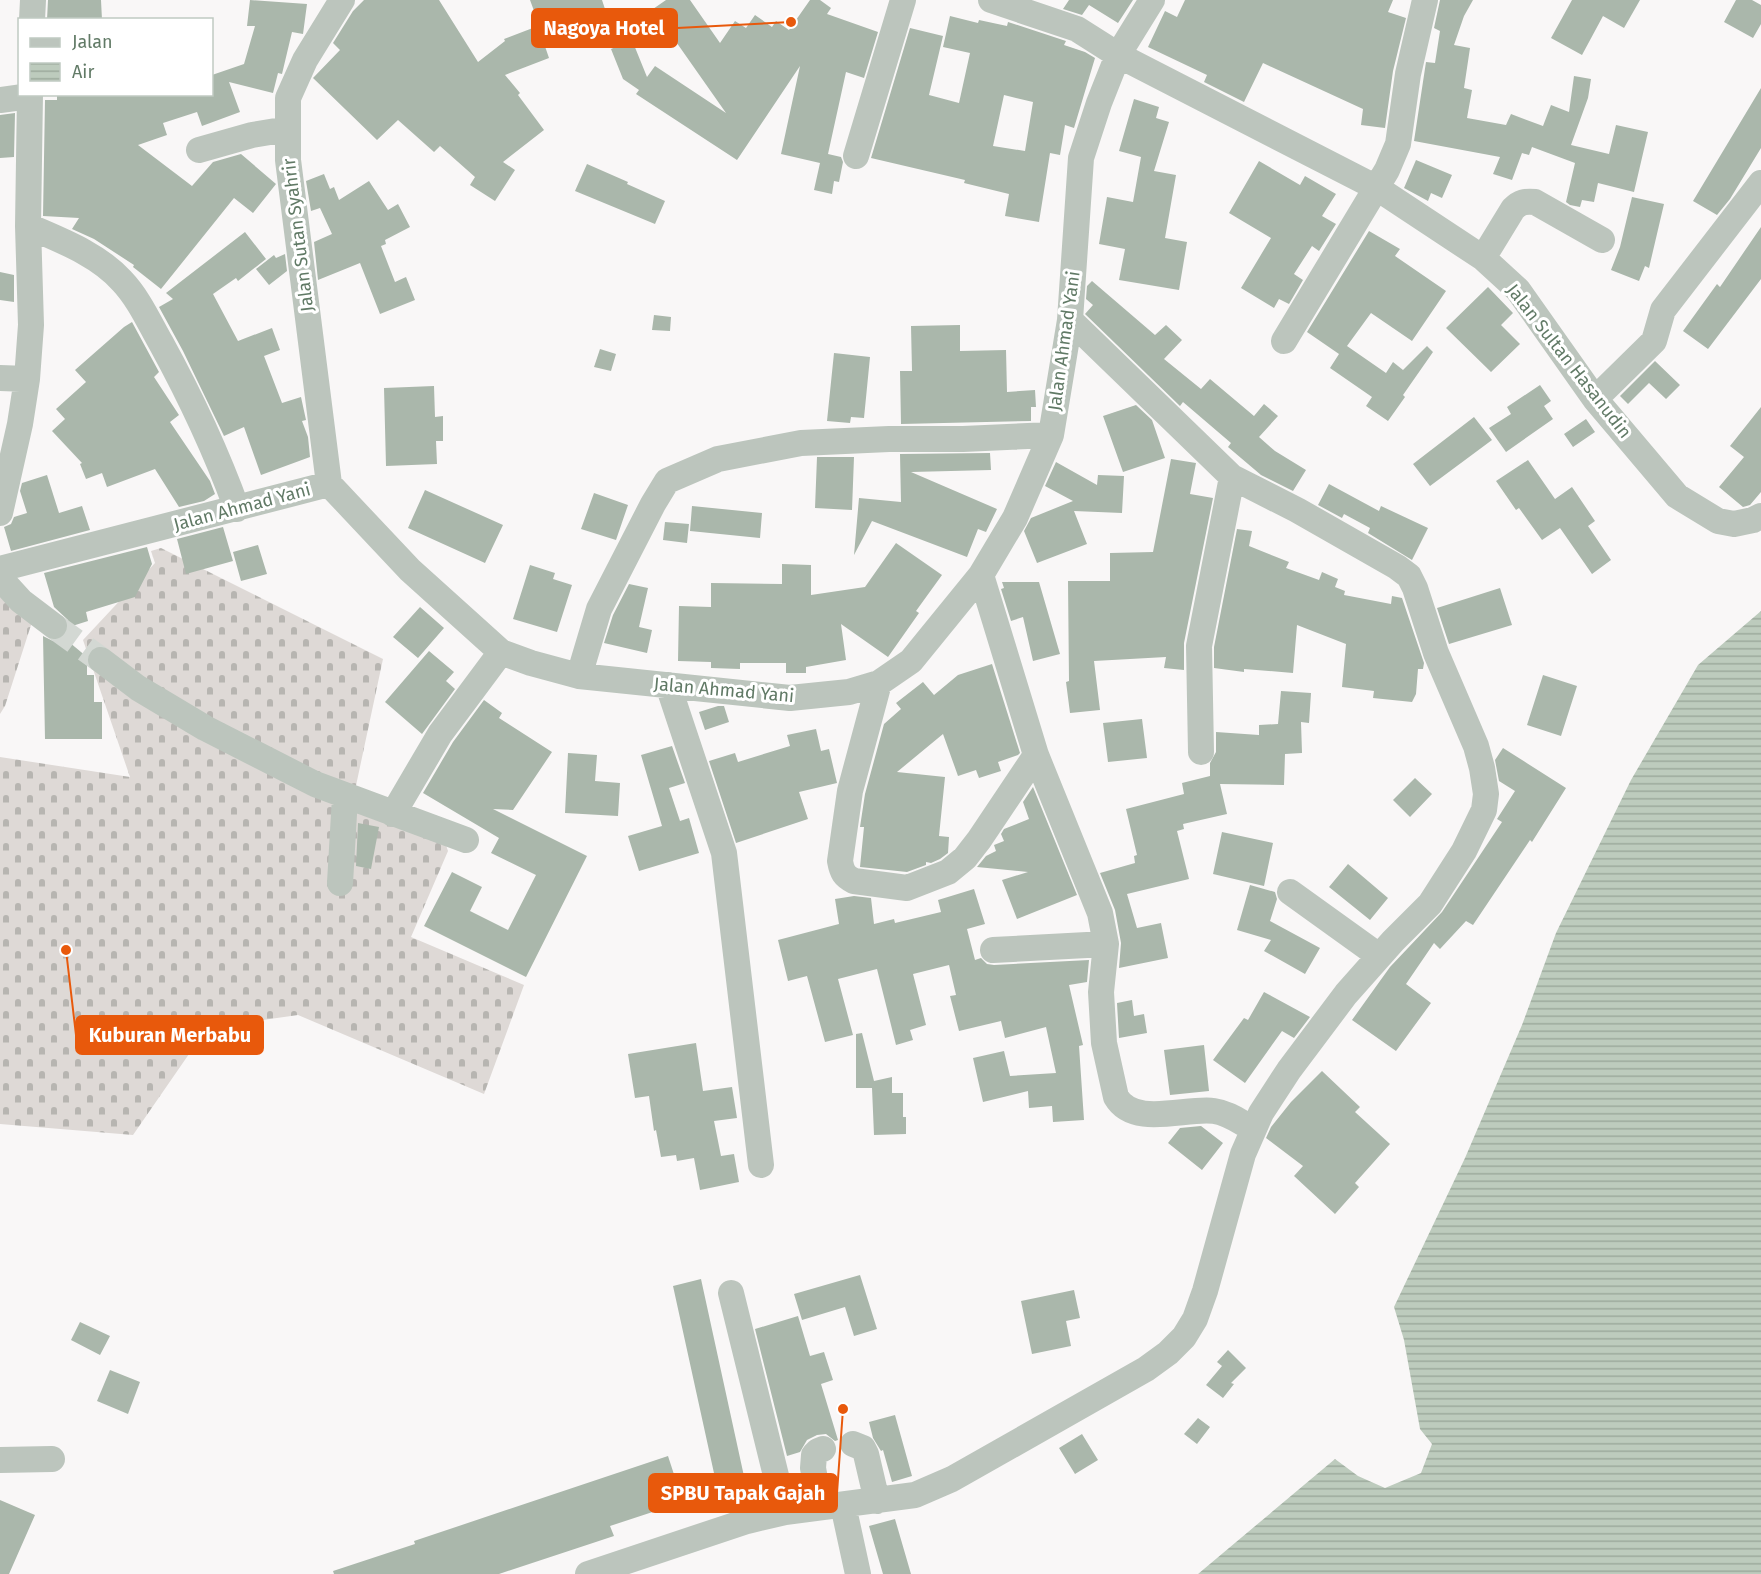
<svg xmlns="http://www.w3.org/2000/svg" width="1761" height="1574" viewBox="0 0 1761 1574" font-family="'Fira Sans',sans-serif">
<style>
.cemetery{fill:url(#cemetery-stones)}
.water{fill:url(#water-rules)}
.building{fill:#aab7ab;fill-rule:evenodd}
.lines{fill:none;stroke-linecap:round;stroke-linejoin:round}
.minor-tunnel{stroke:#d3d8d3;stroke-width:26;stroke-dasharray:26 13;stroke-linecap:butt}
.minor{stroke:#bcc5bd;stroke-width:26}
.labels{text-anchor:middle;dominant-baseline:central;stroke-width:6;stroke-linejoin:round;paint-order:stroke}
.street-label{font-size:18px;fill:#617a66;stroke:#fff}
.leader{fill:none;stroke:#e8590c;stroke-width:2}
.callout-dot{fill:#e8590c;stroke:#fff;stroke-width:2}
.callout{fill:#e8590c;stroke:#e8590c;stroke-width:2}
.callout-label{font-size:20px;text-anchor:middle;font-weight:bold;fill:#fff}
</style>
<defs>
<pattern id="cemetery-stones" width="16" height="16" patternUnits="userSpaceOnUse" patternTransform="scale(1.5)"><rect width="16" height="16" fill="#ded9d6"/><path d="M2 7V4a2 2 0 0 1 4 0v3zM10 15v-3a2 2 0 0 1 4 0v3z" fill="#b7b5b1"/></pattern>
<pattern id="water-rules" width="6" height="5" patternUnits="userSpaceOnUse" patternTransform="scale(1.5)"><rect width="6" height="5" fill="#bdcbbd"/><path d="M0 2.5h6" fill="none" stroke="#9daa9d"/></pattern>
</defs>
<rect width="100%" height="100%" fill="#f9f7f7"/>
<!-- cemetery -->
<path class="cemetery" d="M161 548 383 659 351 809 444 839 448 851 411 937 524 985 484 1094 298 1015 207 1028 133 1135 0 1124V757L130 777 83 640 155 563 151 551Z
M0 596 32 622 5 706 0 714Z"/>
<!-- water -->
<path class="water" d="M1761 611V1574H1198L1335 1459 1358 1476 1385 1488 1421 1473 1432 1444 1420 1429 1404 1340 1394 1307 1465 1158 1522 1025 1556 933 1631 780 1698 665Z"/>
<!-- building -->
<path class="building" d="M48 0H101L102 20H47Z
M250 0 307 4 303 34 292 32 282 74 278 73 273 93 229 82 240 112 202 126 197 112 163 123 167 135 138 145 192 186 213 162 241 154 276 184 253 213 234 198 161 289 133 267 134 265 94 239 72 229 79 218 43 216 45 100H57V94H212V75L244 64 255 26H247Z
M364 0H439L478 62 505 41 504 39 538 26 549 58 505 75 520 93 518 95 544 130 503 162 515 170 495 201 470 185 475 177 440 146 434 152 398 120 377 140 313 78 340 50 333 43 353 11Z
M530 0H602L607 15 544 38Z
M666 0H690L720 43 735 21 746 28 755 15 772 27 776 21 789 30 810 0H820L831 8 827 14 878 32 864 78 846 72 828 154 841 157 843 162 839 182 834 181 832 194 814 190 820 163 781 154 800 66 737 160 636 94 639 90 623 79 611 49 632 40 647 77 655 66 726 113 653 9Z
M1069 0H1133L1118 23 1089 5 1082 15 1063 9Z
M1185 0H1393L1388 12 1406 18 1393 71 1385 128 1361 125 1363 109 1263 63 1244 102 1204 82 1207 75 1148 47 1165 11 1177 17Z
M1440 0H1473L1464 16 1454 45 1470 48 1464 88 1472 90 1467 118 1506 125 1511 114 1543 126 1551 105 1569 112 1574 76 1591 79 1588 98 1571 145 1609 154 1616 125 1648 132 1634 192 1598 183 1594 202 1582 200 1580 207 1570 205 1566 202 1575 163 1532 147 1529 155 1522 153 1512 180 1493 174 1500 157 1414 141 1426 62 1435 63 1440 31 1434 28Z
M1572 0H1640L1624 28 1603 16 1582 55 1551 38Z
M1736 0H1752L1761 5V24L1753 38 1724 22Z
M950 16 978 23 979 20 1007 26 1008 22 1066 41 1064 45 1085 52 1095 58 1074 128 1065 125 1060 155 1050 153 1039 222 1005 216 1009 194 964 183 965 180 871 158 910 28 943 36 929 95 959 103 970 53 943 47ZM1004 95 1033 102 1025 151 993 146Z
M1761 88V148L1730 199 1717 215 1693 201Z
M1134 99 1159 107 1156 118 1169 122 1154 171 1176 175 1165 238 1187 242 1179 290 1119 280 1125 249 1099 244 1107 197 1133 202 1141 157 1119 151Z
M15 113 14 157 0 158V115Z
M1416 160 1452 175 1442 198 1431 193 1428 201 1404 188Z
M1259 161 1300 185 1305 176 1336 194 1322 216 1336 224 1319 251 1312 246 1294 274 1303 280 1289 304 1279 299 1274 308 1241 288 1271 238 1229 213Z
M587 164 628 182 627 184 665 201 655 224 575 191Z
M324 174 330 189 334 187 339 200 369 181 388 210 398 204 410 227 385 240 386 244 381 246 395 282 406 277 415 300 380 314 360 263 318 280 314 242 332 234 320 208 311 211 306 181Z
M1632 197 1664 204 1649 268 1645 266 1639 281 1611 270 1620 247Z
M1761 227V279L1708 349 1683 331 1717 284 1720 287Z
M1369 231 1400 249 1395 256 1446 291 1412 341 1371 313 1347 346 1386 373 1393 362 1403 370 1427 346 1433 352 1403 395 1405 397 1388 421 1366 406 1372 397 1330 368 1339 354 1307 332Z
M245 232 266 259 238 281 236 278 213 294 238 341 272 328 280 350 264 356 282 403 301 397 306 420 302 421 308 437 310 457 261 475 244 427 224 436 183 351 159 307 173 299 166 293Z
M285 254 287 271 269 285 256 269 274 255 276 258Z
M0 272 14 275V302L0 300Z
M1092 281 1155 335 1166 325 1182 340 1164 359 1201 389 1210 379 1254 416 1264 404 1278 416 1259 437 1275 451 1306 470 1293 491 1261 475 1228 447 1231 443 1183 402 1180 406 1085 314 1093 305 1086 299 1087 286Z
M1488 287 1513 313 1501 325 1520 344 1491 372 1446 328Z
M654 315 671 317 670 331 652 330Z
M132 322 159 372 154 377 179 415 170 422 210 481 215 494 204 501 179 507 155 469 107 487 102 473 86 479 80 464 82 463 52 431 65 419 56 409 86 382 75 370 124 327Z
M960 325V351L1006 350 1007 392 1035 390 1036 407H1031V421L901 424 900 371H912L911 326Z
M600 349 616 354 611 371 594 367Z
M834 353 870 357 864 418 851 417 850 423 827 421Z
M1655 361 1680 385 1666 399 1649 383 1628 404 1620 396Z
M1540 385 1551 401 1544 406 1553 419 1506 452 1489 428 1511 414 1507 407Z
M434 386 435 417 443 416V441H436L437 464 386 466 384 388Z
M1136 405 1152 420 1165 458 1123 472 1103 416Z
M1761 407V492L1750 505 1743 507 1719 487 1744 457 1730 446Z
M1474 417 1492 440 1430 486 1413 464Z
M1586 419 1595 432 1573 447 1564 434Z
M990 453 991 470 911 472 997 509 986 532 978 529 967 557 872 521 854 555 859 498 901 502 900 454Z
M817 457H854L852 510 815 508Z
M1171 459 1196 463 1190 494 1213 498 1184 643V670L1164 668 1166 657 1094 661 1100 710 1070 713 1066 682 1069 681 1068 581H1110V553L1153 552Z
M1528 460 1555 499 1572 487 1595 521 1588 526 1611 560 1592 574 1560 528 1542 540 1519 508 1516 510 1496 481Z
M1056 462 1097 485 1098 475 1124 476 1122 513 1074 511 1087 544 1037 563 1024 531 1031 518 1073 501 1045 486Z
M47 475 59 513 82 506 90 530 11 551 4 527 11 524 14 517 27 513 20 491 22 483Z
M1329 484 1379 511 1381 506 1428 528 1412 560 1368 533 1370 528 1344 514 1342 518 1318 505Z
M425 490 503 525 485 563 408 528Z
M594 493 628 505 616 540 581 529Z
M692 506 762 513 760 538 690 531Z
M665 522 689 524 687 543 663 540Z
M223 527 233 561 186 574 177 539Z
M1237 529 1252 531 1249 546 1289 562 1286 568 1319 580 1322 572 1338 579 1335 587 1345 591 1344 595 1391 604 1392 596 1402 598 1424 663 1423 669H1418L1416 694 1412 702 1373 698 1374 691 1342 687 1346 644 1297 625 1293 673 1244 669V672L1214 668V647Z
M896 543 942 575 916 611 919 613 888 657 841 624 846 660 806 667V673H786V663H740V669L711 668V662L678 661 679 606 711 607V583L782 584V564L811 565V595L865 587Z
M258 545 267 574 241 581 233 552Z
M147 547 152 564 135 597 86 612 88 621 69 627 68 620 54 607 44 573Z
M530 565 555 573 553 579 572 585 557 632 513 619Z
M1002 582H1039L1060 654 1033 661 1023 617 1011 621 1001 589 1004 588Z
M629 584 648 588 639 627 652 630 647 653 604 643 613 615Z
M1500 588 1512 625 1449 644 1437 608Z
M420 607 444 628 418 658 393 637Z
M43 636 53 641 63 637 87 657V675H94V702H102V739H45Z
M429 651 454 672 446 681 455 689 422 734 385 702Z
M992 664 1020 753 1018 755 998 762 1001 771 979 778 976 770 958 776 943 734 897 772 945 777 939 836 949 837 948 853 940 859 931 863 926 862V865L907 872 860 867 864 827H860L865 794 884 724 901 709 896 703 923 682 934 695 958 675Z
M1543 675 1577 686 1561 736 1527 725Z
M1281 691 1311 693 1309 723 1301 722 1302 753 1285 754 1284 785 1220 784 1227 814 1183 824 1184 829 1177 831 1189 879 1127 894 1137 928 1161 923 1168 958 1119 968 1121 943 1115 910 1100 873 1135 863 1134 856 1137 855 1126 809 1184 794 1182 783 1210 776V763L1216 752V732L1259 735V725L1278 724Z
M484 700 502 713 499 718 552 752 513 810 493 809 587 856 526 977 424 926 452 872 482 887 470 911 508 930 536 875 491 853 499 838 423 793 453 742Z
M718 706H724L729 722 705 730 699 712Z
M1142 719 1147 758 1108 762 1103 723Z
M816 729 821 751 829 749 837 783 799 792 808 819 736 843 709 761 735 753 738 762 790 746 787 735Z
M672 746 685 783 669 788 680 821 689 818 699 853 639 871 628 836 662 826 641 755Z
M1503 748 1566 788 1532 842 1530 840 1473 925 1466 921 1440 949 1434 943 1406 984 1431 1003 1396 1051 1352 1020 1390 967 1442 912 1502 822 1497 819 1515 791 1499 781 1495 760Z
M568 753 597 755 595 781 620 783 618 816 565 813Z
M1415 778 1432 794 1410 817 1393 800Z
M1033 787 1077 895 1017 919 1002 880 1028 872 977 867 986 856 996 851 994 845 1004 841 1001 834 1004 829 1029 819 1023 802Z
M358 823 379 827 371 869 356 866Z
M1222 832 1273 843 1264 886 1213 874Z
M1348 864 1388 898 1370 920 1329 887Z
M1250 885 1275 892 1277 899 1270 921 1320 948 1305 974 1264 951 1271 940 1237 930Z
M974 889 985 924 967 929 975 960 981 958 987 964 994 965 1089 960 1087 982 1069 985 1083 1045 1079 1046 1084 1120 1053 1122 1052 1106 1029 1108 1028 1091 983 1102 973 1058 1004 1051 1010 1076 1056 1073 1046 1027 1005 1038 1001 1021 959 1031 950 996 956 995 949 965 913 974 926 1025 910 1030 913 1040 896 1045 877 969 838 979 853 1035 825 1042 807 976 788 981 778 940 839 924 835 899 854 896 871 898 874 924 894 919 895 923 941 912 938 900Z
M1264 992 1310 1017 1294 1038 1282 1031 1245 1083 1213 1060 1244 1018 1248 1020Z
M1132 1000 1134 1016 1144 1014 1147 1033 1119 1038 1117 1003Z
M862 1033 874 1081 892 1077V1093H903V1117H906V1134L874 1135 872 1088H856V1034Z
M696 1043 703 1091 732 1087 737 1118 714 1121 721 1156 734 1154 739 1182 700 1190 694 1158 677 1161 676 1155 661 1157 656 1130 654 1131 649 1096 635 1098 628 1054Z
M1204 1045 1209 1091 1170 1095 1164 1050Z
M1322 1071 1360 1107 1355 1112 1390 1144 1355 1183 1359 1187 1335 1214 1294 1176 1303 1166 1266 1138 1271 1127 1291 1102Z
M1201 1126 1223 1143 1202 1170 1168 1143 1180 1128Z
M860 1275 877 1329 854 1336 845 1307 802 1320 794 1294Z
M701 1279 747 1490 719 1496 673 1286Z
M1074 1290 1080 1318 1066 1321 1071 1346 1032 1354 1021 1301Z
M798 1316 810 1356 824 1352 833 1380 821 1384 838 1440 835 1441 826 1434 817 1435 807 1440 800 1452 787 1456 755 1329Z
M80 1322 110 1336 100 1355 71 1340Z
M1228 1350 1246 1368 1231 1383 1234 1384 1223 1398 1206 1385 1222 1366 1217 1362Z
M110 1370 140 1382 128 1414 97 1401Z
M895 1415 912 1476 892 1482 883 1450 881 1451 873 1438 869 1422Z
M1198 1418 1210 1427 1197 1444 1184 1434Z
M1082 1434 1098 1460 1075 1474 1059 1448Z
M668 1456 683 1502 610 1526 614 1536 499 1574H334L333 1571 415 1544 414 1541Z
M0 1500 35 1515 9 1574H0Z
M895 1519 911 1574H883L869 1526Z"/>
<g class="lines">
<!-- minor-tunnel -->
<path class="minor-tunnel" d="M54 626 101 660"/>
<!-- minor -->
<path class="minor" d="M991 0 1077 29 1118 55 1377 188 1483 258 1518 290 1595 399 1677 496 1718 521 1734 524 1753 520 1761 516
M32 20 33 0
M0 100 30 96
M199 150 252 135 288 129
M856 156 903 0
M28 226C60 240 98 254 122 281 139 299 149 322 161 343 190 396 216 451 237 509
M1483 258 1513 209C1520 202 1525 201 1535 202L1602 240
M1284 341 1387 170 1398 144 1408 74 1425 0
M0 378 27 379
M1595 399 1654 341 1663 310 1761 183
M329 484 288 160V98L305 60 342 0
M0 513 20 424 27 379 31 325 28 226 30 94
M0 569 329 484 410 570 501 652 531 663 579 676 790 698 849 692 879 683 911 661 981 575 1015 518 1051 435 1070 320 1081 158 1099 103 1118 55 1152 0
M981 575 1036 755 1100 913 1106 944 1101 992 1104 1043 1116 1097C1134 1128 1186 1107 1214 1111 1229 1113 1240 1122 1253 1129
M0 578 21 601 54 626
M101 660 138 688 205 728 315 784 466 840
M579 676 599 609 653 504 667 481 718 459 801 443 889 439H963L1051 435
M879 683 850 791 840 861C842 872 844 876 854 881L907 888 948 872 965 858 979 840 1036 755
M668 685 724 853 761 1165
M1201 752 1199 646 1232 477
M393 814 440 734 501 652
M340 883 345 797
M1290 892 1379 956
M993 950 1106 944
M731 1293 785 1512
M853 1444 863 1448 866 1454 877 1501
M0 1460 52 1459
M843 1505 858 1574
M820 1507 813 1468 814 1455 818 1451 823 1449
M588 1574 747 1521 785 1512 915 1495 952 1479 1146 1369 1168 1353 1184 1337 1195 1319 1205 1291 1243 1154 1261 1113 1289 1070 1346 994 1393 941 1430 904 1464 851 1484 810 1486 794 1482 768 1476 746 1436 653 1415 588 1409 576 1397 567 1297 510 1232 477 1070 320"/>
</g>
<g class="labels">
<!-- street labels -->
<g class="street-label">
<text transform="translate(298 235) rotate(-97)">Jalan Sutan Syahrir</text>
<text transform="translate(1064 341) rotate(-82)">Jalan Ahmad Yani</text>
<text transform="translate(1569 361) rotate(52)">Jalan Sultan Hasanudin</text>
<text transform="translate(242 507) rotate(-15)">Jalan Ahmad Yani</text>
<text transform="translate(724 690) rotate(5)">Jalan Ahmad Yani</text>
</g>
</g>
<!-- callouts -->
<path class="leader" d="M791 22L677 28M66 950L76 1035M843 1409L837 1493"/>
<g class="callout-dot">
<circle cx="791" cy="22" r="6"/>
<circle cx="66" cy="950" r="6"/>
<circle cx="843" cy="1409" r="6"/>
</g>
<g class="callout">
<rect x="532" y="9" width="145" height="38" rx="6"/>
<rect x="76" y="1016" width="187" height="38" rx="6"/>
<rect x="649" y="1474" width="188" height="38" rx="6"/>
</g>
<g class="callout-label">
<text x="604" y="35">Nagoya Hotel</text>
<text x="170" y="1042">Kuburan Merbabu</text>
<text x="743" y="1500">SPBU Tapak Gajah</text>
</g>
<!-- legend -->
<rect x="18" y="18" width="195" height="78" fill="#ffffff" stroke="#c0cac2" stroke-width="1.5"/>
<rect x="30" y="38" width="30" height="9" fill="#bcc5bd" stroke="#c0cac2" stroke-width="1.5"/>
<text x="72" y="48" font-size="18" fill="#617a66">Jalan</text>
<rect x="30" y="63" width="30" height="18" fill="url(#water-rules)" stroke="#c0cac2" stroke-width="1.5"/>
<text x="72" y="78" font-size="18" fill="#617a66">Air</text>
</svg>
